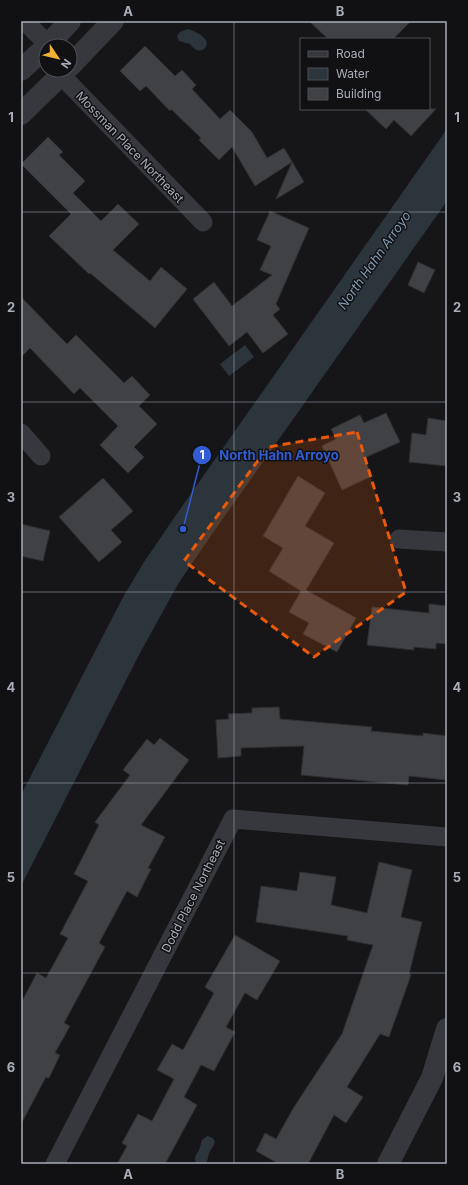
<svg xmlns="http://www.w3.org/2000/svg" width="468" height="1185" viewBox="0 0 468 1185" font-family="Inter,sans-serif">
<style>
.water{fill:#2c353c}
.building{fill:#404145;stroke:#303034}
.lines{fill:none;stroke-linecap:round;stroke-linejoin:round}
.minor{stroke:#37383d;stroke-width:19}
.tertiary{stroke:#37383d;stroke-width:22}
.marked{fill:#e8590c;fill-opacity:0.2;stroke:#e8590c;stroke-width:3;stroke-dasharray:8 5;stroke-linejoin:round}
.grid{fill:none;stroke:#a8adb8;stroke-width:1;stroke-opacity:0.55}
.labels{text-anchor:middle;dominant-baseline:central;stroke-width:3;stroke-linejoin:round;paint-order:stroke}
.street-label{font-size:12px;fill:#a8adb8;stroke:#111113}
.water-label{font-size:13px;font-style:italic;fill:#7f9bb3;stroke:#111113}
.leader{fill:none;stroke:#325cd3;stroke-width:1.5}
.callout-dot{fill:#325cd3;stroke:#111113;stroke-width:1.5}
.mark-label{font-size:12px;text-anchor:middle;font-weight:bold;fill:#fff}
.callout-label{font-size:13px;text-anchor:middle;font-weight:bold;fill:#325cd3;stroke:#111113;stroke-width:3;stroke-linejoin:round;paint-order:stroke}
.neatline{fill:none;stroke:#a8adb8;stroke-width:1.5}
.grid-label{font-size:13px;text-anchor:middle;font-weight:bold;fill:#a8adb8}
</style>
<rect width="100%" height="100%" fill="#161618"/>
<!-- water -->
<path class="water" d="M188 29C194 31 201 34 205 39 211 46 200 58 190 44L179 41 177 36 180 32Z
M447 129V201L210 537 178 584 140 653 21 886V795L122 599 144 562 176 515Z
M245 345 254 357 229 376 220 364Z
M207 1136C221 1139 212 1147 209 1153 208 1157 208 1160 206 1163L197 1164C192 1156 198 1155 200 1147 201 1145 201 1142 202 1140Z"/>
<!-- building -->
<path class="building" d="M309 21H411L393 39H328Z
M145 46 175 76 182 70 196 85 192 89 220 119 230 110 252 132 267 158 284 148 304 182 276 199 292 162 255 186 232 147 219 160 199 140 201 138 171 109 170 111 146 86 140 91 120 71Z
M365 109H436L411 136 394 120 386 129Z
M48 137 63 152 59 155 85 181 73 193 101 221 118 204 139 224 113 250 150 281 161 267 187 289 155 328 90 273 89 274 49 236 71 214 21 164Z
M270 211 309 228 276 304 280 309 273 315 288 334 263 353 247 332 229 346 193 299 214 282 232 306 272 275 260 270 271 246 257 240Z
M418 262 435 270 424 293 408 285Z
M21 297 67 344 76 335 124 383 132 376 150 395 139 406 157 424 134 447 144 457 128 473 100 445 118 426 80 388 74 394 30 348 21 357Z
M386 413 400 442 364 458 372 476 342 490 322 446 336 439 331 429 360 415 364 423Z
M428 418 447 421V466L409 462 412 433 426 435Z
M298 476 325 493 305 526 334 543 306 590 356 618 337 652 303 634 309 623 289 612 301 591 269 571 283 548 263 536Z
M103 478 133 511 111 530 122 542 99 562 59 517Z
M21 524 50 531 43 561 21 556Z
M429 604 447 606V644L436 643V649L414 647V650L367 645 372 607 429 613Z
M279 707 280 719 372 727 371 731 423 736V733L447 736 446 780 409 776 408 785 301 775 304 746 241 748V756L218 758 216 720 229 719 228 714 252 713V708Z
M160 738 189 760 141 825 165 837 148 868 151 869 137 897 127 891 99 943 105 947 64 1023 70 1026 55 1053 60 1055 49 1078 46 1077 21 1124V1003L37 973 46 978 68 938 60 934 88 881 74 874 99 825 95 822 130 775 123 770 147 739 154 745Z
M379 862 412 870 401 917 422 922 409 974 411 975 389 1037 380 1034 347 1087 363 1097 346 1123 334 1115 308 1164H279L256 1151 265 1133 276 1139 294 1107 342 1034 373 945 347 940 348 936 256 922 261 886 297 891 300 872 336 877 331 905 367 913Z
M235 935 280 961 257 1000 245 993 226 1027 235 1032 214 1071 201 1065 184 1097 197 1105 165 1164H117L127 1146 122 1143 138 1114 152 1121 174 1079 157 1070 172 1044 183 1050 214 993 205 987Z"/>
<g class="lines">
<!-- minor -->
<path class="minor" d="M25 21 49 46
M58 70 61 75 203 222
M21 433 41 456
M399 539 447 542
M55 1164 233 819 447 837"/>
<!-- tertiary -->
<path class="tertiary" d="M47 46 70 21
M70 66 113 21
M21 70 46 47
M21 114 66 70
M388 1164 432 1078 447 1029"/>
</g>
<!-- marked area -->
<path class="marked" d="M357 432 406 592 314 657 184 561 268 447Z"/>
<!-- grid -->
<path class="grid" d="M234 21V1164M21 212H447M21 402H447M21 592H447M21 783H447M21 973H447"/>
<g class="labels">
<!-- street labels -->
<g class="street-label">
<text transform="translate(130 147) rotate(46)">Mossman Place Northeast</text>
<text transform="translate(193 896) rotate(-63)">Dodd Place Northeast</text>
</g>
<!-- water labels -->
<g class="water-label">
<text transform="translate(374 260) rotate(-55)">North Hahn Arroyo</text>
</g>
</g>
<!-- callouts -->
<path class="leader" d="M183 529L202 455"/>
<g class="callout-dot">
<circle cx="183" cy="529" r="4"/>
<circle cx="202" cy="455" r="10"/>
</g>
<g class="mark-label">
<text x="202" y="459">1</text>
</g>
<g class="callout-label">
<text x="279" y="460">North Hahn Arroyo</text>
</g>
<!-- border -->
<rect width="468" height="1185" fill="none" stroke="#111113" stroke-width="44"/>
<!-- legend -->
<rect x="300" y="38" width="130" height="72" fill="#111113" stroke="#4d4f55"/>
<rect x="308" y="51" width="20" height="6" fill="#37383d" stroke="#4d4f55"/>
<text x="336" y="58" font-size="12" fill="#a8adb8">Road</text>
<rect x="308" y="68" width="20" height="12" fill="#2c353c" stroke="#4d4f55"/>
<text x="336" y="78" font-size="12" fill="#a8adb8">Water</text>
<rect x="308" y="88" width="20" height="12" fill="#404145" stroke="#4d4f55"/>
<text x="336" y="98" font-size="12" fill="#a8adb8">Building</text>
<!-- north arrow -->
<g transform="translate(58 58) rotate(125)"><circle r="19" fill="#111113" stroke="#4d4f55"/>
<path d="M0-3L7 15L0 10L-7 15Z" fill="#f2b134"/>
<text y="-6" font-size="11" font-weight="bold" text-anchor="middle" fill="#a8adb8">N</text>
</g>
<rect x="22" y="22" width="424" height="1141" class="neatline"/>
<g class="grid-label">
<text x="128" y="16">A</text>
<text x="340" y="16">B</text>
<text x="11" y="122">1</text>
<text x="457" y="122">1</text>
<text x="11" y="312">2</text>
<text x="457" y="312">2</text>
<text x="11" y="502">3</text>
<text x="457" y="502">3</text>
<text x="11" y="692">4</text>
<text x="457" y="692">4</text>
<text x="11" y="882">5</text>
<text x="457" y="882">5</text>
<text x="11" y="1072">6</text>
<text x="457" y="1072">6</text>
<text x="128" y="1179">A</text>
<text x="340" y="1179">B</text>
</g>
</svg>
